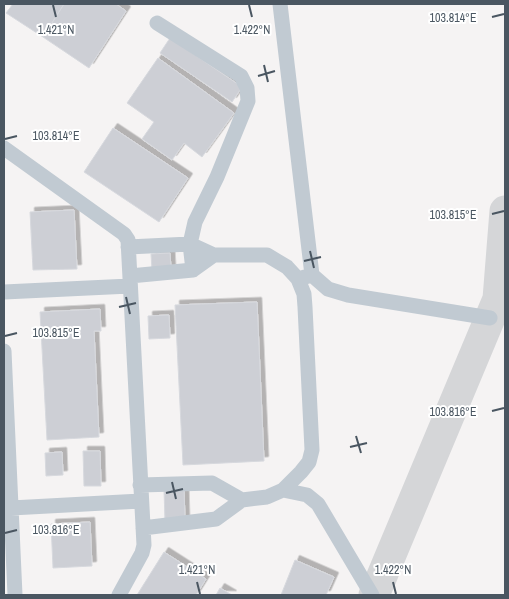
<svg xmlns="http://www.w3.org/2000/svg" width="509" height="599" viewBox="0 0 509 599" font-family="'Archivo Narrow',sans-serif">
<style>
.lines{fill:none;stroke-linecap:round;stroke-linejoin:round}
.taxiway{stroke:#d5d6d8;stroke-width:31}
.building{fill:#cdcfd5;stroke:#d7d9de;filter:url(#shadow)}
.minor{stroke:#c1cad2;stroke-width:15}
.ticks{fill:none;stroke:#4a5661;stroke-width:2}
.ticks-label{font-size:12px;text-anchor:middle;fill:#4a5661;stroke:#fff;stroke-width:4;stroke-linejoin:round;paint-order:stroke}
</style>
<defs>
<filter id="shadow"><feDropShadow dx="4.5" dy="-4.5" stdDeviation="0" flood-color="#0004"/></filter>
</defs>
<rect width="100%" height="100%" fill="#f5f3f3"/>
<g class="lines">
<!-- taxiway -->
<path class="taxiway" d="M374 595 498 299 505 211"/>
</g>
<!-- building -->
<path class="building" d="M13 4H64L43 37 6 13Z
M64 4H116L126 11 89 68 43 37Z
M170 38 242 87 232 102 160 53Z
M158 58 234 113 202 157 184 143 172 160 142 139 154 122 127 103Z
M113 128 188 178 159 222 84 172Z
M74 210 77 269 33 270 30 212Z
M170 253 171 269 152 270 151 254Z
M257 302 264 461 183 465 175 305Z
M100 309 101 331H94L99 437 47 440 40 312Z
M169 315 170 338 149 339 148 316Z
M83 451H100L101 486H84Z
M62 452 63 475 46 476 45 453Z
M184 489 185 521 165 522 164 490Z
M90 522 92 566 53 568 51 524Z
M164 552 206 579 196 595H137Z
M295 560 334 577 326 595H281Z
M220 588 232 595H216Z"/>
<g class="lines">
<!-- minor -->
<path class="minor" d="M280 4 312 275 298 279
M157 23 241 76 247 88 248 101 217 177 195 222 190 244 193 270
M4 148 124 234 128 240 144 545 142 553 119 595
M128 247 190 244 214 255H267L287 267 298 279 304 294 305 307 312 450 309 462 301 472 283 490 267 497 242 500 216 519 143 528
M312 275 328 289 348 295 490 318
M130 276 193 270 214 255
M4 292 130 286
M4 351 15 595
M140 485 212 483 242 500
M283 490 307 495 318 504 372 595
M11 508 141 501"/>
</g>
<!-- ticks -->
<path class="ticks" d="M53 5 56 17M249 5 252 17M492 17 504 14M264 65 268 82M258 76 275 71M5 139 17 136M492 214 504 211M310 251 314 268M304 261 321 257M126 297 130 314M119 307 136 303M5 336 17 333M492 411 504 408M356 436 361 453M350 447 367 443M172 482 176 499M166 493 183 489M5 533 17 530M197 582 200 594M393 582 396 594"/>
<g class="ticks-label">
<text x="453" y="22">103.814°E</text>
<text x="56" y="34">1.421°N</text>
<text x="252" y="34">1.422°N</text>
<text x="56" y="140">103.814°E</text>
<text x="453" y="219">103.815°E</text>
<text x="56" y="337">103.815°E</text>
<text x="453" y="416">103.816°E</text>
<text x="56" y="534">103.816°E</text>
<text x="197" y="574">1.421°N</text>
<text x="393" y="574">1.422°N</text>
</g>
<!-- border -->
<rect width="509" height="599" fill="none" stroke="#4a5661" stroke-width="10"/>
</svg>
